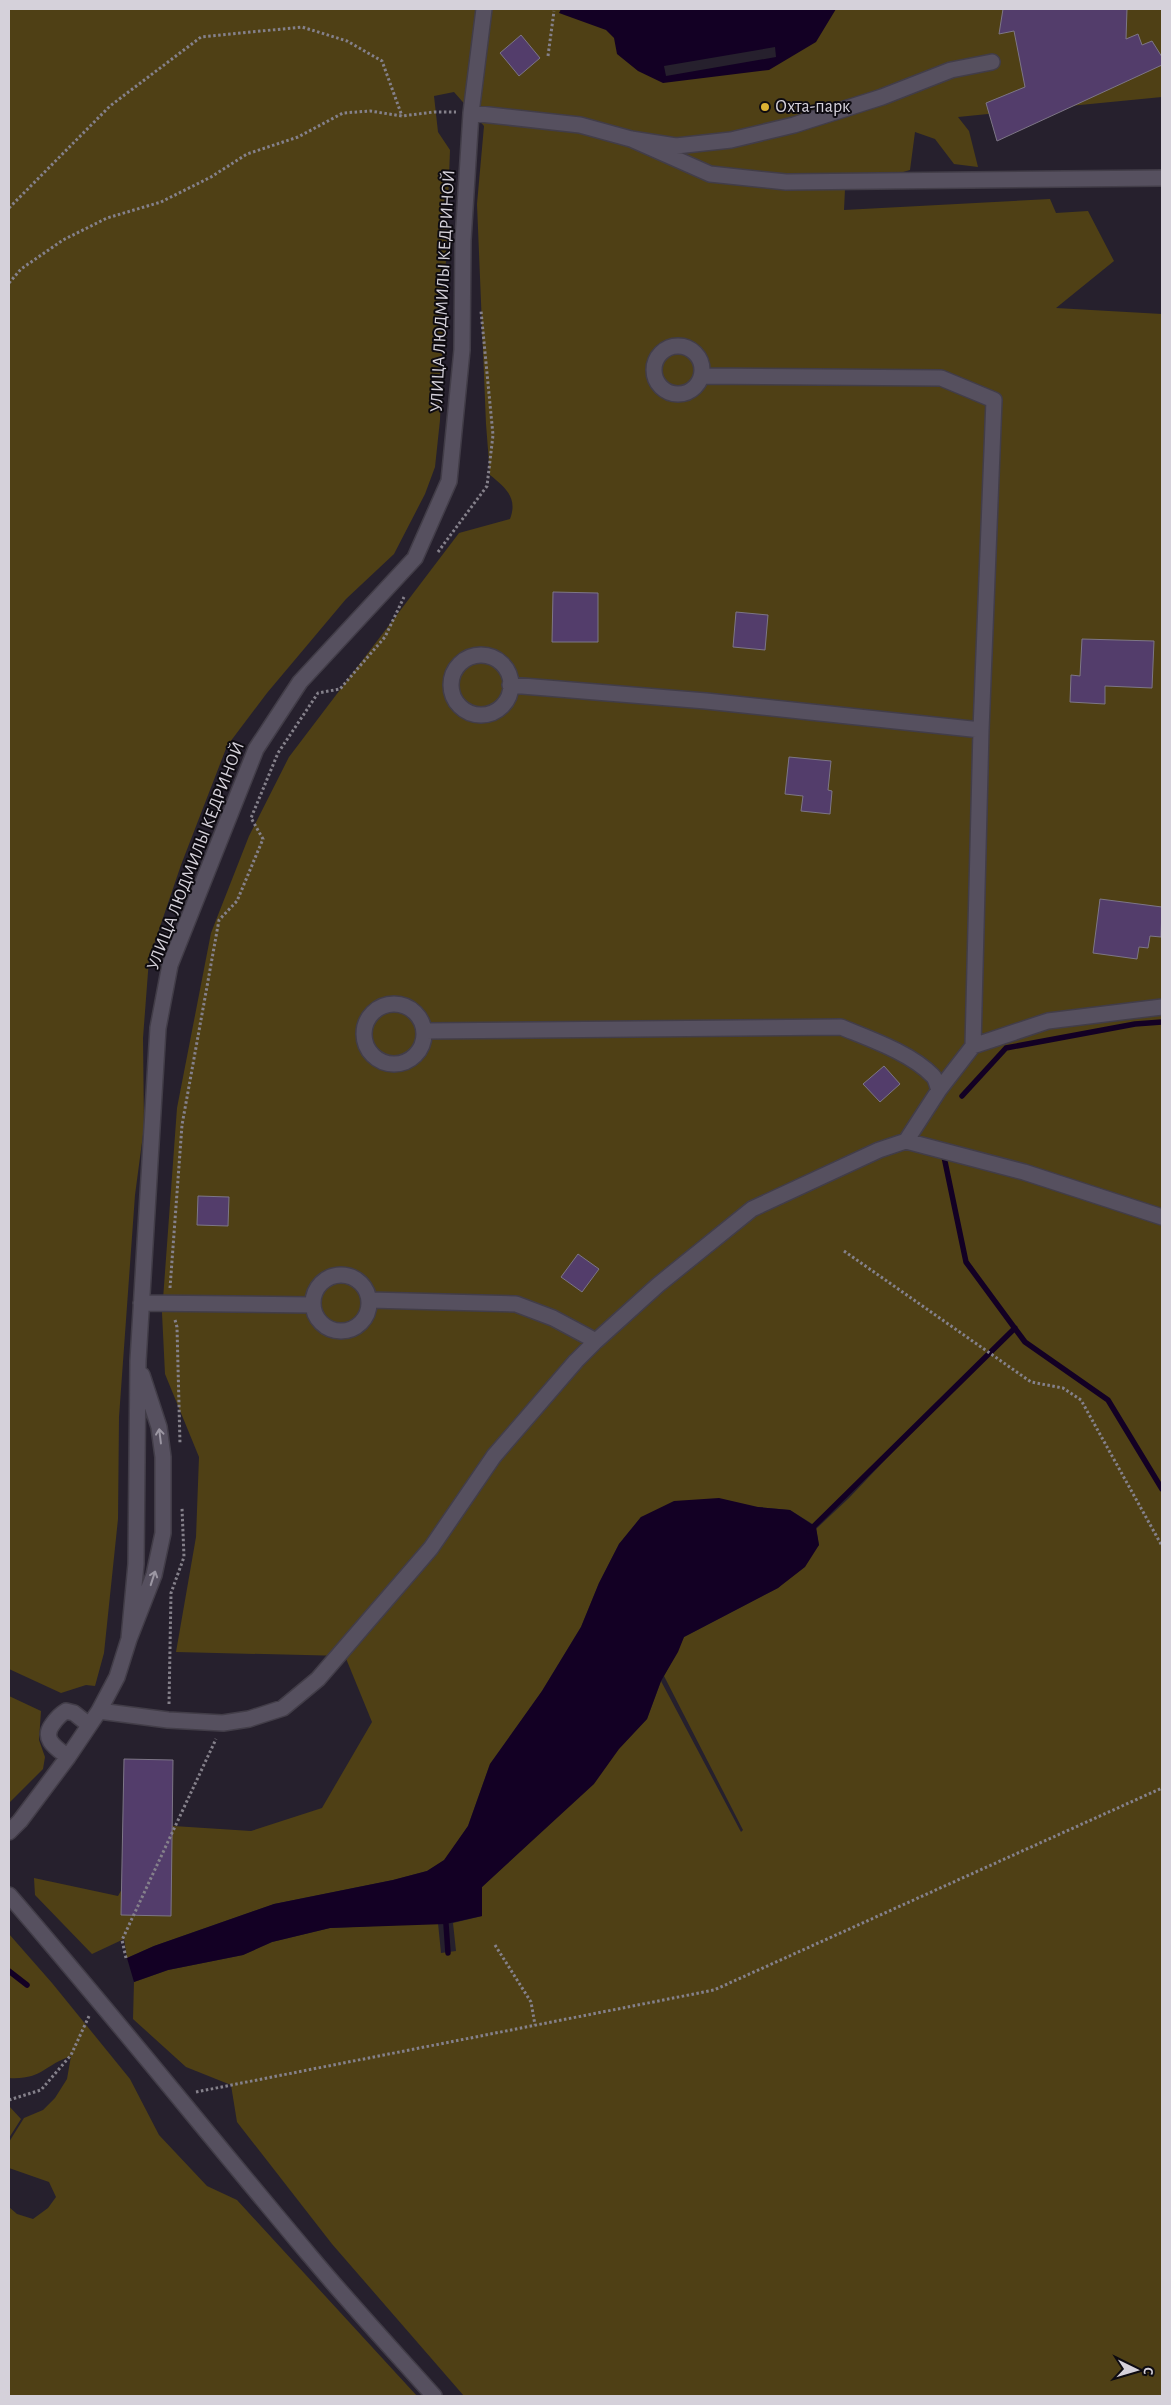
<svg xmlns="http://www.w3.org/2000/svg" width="1171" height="2405" viewBox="0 0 1171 2405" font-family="'Alegreya Sans',sans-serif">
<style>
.green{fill:#4f4015}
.water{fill:#130024}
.pier{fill:#26202d}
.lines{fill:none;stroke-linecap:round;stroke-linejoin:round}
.stream{stroke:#130024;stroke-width:5.5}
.building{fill:#533d6b;stroke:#7d7686}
.minor-casing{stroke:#423d48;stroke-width:18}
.path{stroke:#85818b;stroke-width:3;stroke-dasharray:2.5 2.5;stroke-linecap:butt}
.minor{stroke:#56505f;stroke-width:15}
.oneway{stroke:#9c97a3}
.poi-dot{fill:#dcb233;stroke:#0e0b11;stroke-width:2}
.labels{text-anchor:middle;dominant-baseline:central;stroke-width:4;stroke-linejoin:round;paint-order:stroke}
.poi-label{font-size:18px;fill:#d5d1da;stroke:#0e0b11;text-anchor:start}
.street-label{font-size:18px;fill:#d5d1da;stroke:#0e0b11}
</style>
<rect width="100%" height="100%" fill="#26202d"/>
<!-- green -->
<path class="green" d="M9 9H1162V97L958 117 969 131 978 167 954 164 935 139 915 132 910 170 845 189 844 210 1050 199 1056 213 1088 211 1114 261 1056 308 1162 314V2396H464L332 2244 237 2122 231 2085 186 2067 133 2019 134 1982 168 1970 243 1955 272 1942 330 1928 438 1923 441 1953 456 1951 453 1923 482 1916V1887L529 1843 647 1719 661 1681 741 1832 743 1830 664 1676 684 1637 778 1588 819 1545 816 1529 849 1498 924 1419 814 1525 790 1510 758 1507 641 1517 619 1544 599 1583 581 1627 542 1691 490 1764 468 1826 445 1860 427 1871 393 1880 274 1904 154 1946 127 1958 124 1939 92 1954 35 1895 34 1878 118 1896 158 1825 251 1831 322 1808 372 1722 345 1656 176 1652 196 1537 199 1457 165 1374 162 1313 177 1108 211 933 249 836 289 757 459 533 510 519C518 498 506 488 490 475L486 424 477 204 484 126 454 92 434 96 438 132 450 150 440 420 435 467 425 494 394 554 346 599 267 693 227 746 181 865 149 959 143 1038 144 1127 135 1195 119 1417 118 1519 104 1653 95 1686 86 1685 61 1693 9 1669Z
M9 1696 41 1711 39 1740 45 1757 43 1769 9 1803Z
M9 1934 52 1983 130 2079 159 2135 207 2186 237 2200 417 2396H9V2207L17 2214 33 2219 48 2208 56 2197 49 2182 9 2168V2142L24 2118 43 2110 55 2098 67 2079 71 2056C44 2065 42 2080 9 2078Z
M9 2106 21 2119 9 2138Z"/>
<!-- water -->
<path class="water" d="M561 9H836L816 42 769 70 663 83 638 71 617 54 614 38 606 30 559 13Z
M719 1498 758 1507 790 1510 816 1527 819 1545 805 1567 778 1588 684 1637 678 1652 661 1681 647 1719 619 1749 594 1784 482 1887V1916L446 1924 330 1928 272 1942 243 1955 168 1970 134 1982 127 1958 154 1946 274 1904 393 1880 427 1871 444 1860 468 1826 490 1764 542 1691 581 1627 599 1583 619 1544 641 1517 674 1501Z"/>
<!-- pier -->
<path class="pier" d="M775 47 776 57 666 76 664 66Z"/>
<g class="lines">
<!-- stream -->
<path class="stream" d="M962 1096 1006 1048 1135 1024 1162 1022
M943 1152 966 1262 1025 1342 1108 1400 1162 1489
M809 1531 1015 1328
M446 1924 448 1953
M9 1971 27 1985"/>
</g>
<!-- building -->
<path class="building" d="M1003 9H1127L1126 39 1138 34 1142 45 1152 41 1162 57V65L997 141 986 103 1025 87 1014 31 999 34Z
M521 35 540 58 519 76 500 53Z
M553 592 598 593V642H552Z
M736 612 768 615 765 650 733 647Z
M1082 639 1154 641 1152 688 1105 686V704L1070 702 1071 675 1080 676Z
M789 757 831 761 828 790 832 791 830 814 801 811 803 796 785 794Z
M1100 899 1162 907 1161 937 1150 936 1148 948 1139 947 1137 959 1093 953Z
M884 1066 900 1084 880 1102 863 1084Z
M198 1196 229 1197 228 1226 197 1225Z
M578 1254 599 1269 582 1292 561 1277Z
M124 1759 173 1760 171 1916 121 1915Z"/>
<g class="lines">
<!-- minor casing -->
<g class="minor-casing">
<path id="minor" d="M471 113 580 125 631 139 676 146 731 140 794 125 882 97 951 70 992 62
M631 139 710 174 786 182 1162 178
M654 370a24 24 0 1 1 48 0a24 24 0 1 1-48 0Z
M701 376 941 378 994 400 981 730 973 1046
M451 685a30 30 0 1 1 60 0a30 30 0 1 1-60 0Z
M510 685 706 701 981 730
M364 1034a30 30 0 1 1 60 0a30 30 0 1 1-60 0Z
M424 1031 841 1027C870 1039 911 1053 933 1076 936 1079 937 1085 939 1090
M906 1141 939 1090 973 1046 1048 1021 1162 1007
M313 1303a28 28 0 1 1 56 0a28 28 0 1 1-56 0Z
M370 1300 516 1304 553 1318 596 1341
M141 1303 312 1305
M129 1639 136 1564 138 1361 158 1028 170 965 256 749 300 682 415 558 449 481 462 350 463 240 471 113 484 9
M99 1711 168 1720 223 1723 249 1719 283 1708 318 1679 431 1548 494 1456 576 1361 596 1341 658 1285 752 1209 879 1150 906 1141 1024 1172 1162 1217
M68 1757C58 1749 41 1740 52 1725 56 1719 59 1715 66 1711L74 1713 89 1725
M9 1832 20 1821 68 1757 99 1711 117 1677 129 1639 154 1575 163 1533V1457L159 1427 142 1375
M9 1895C112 2014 210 2137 311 2257 351 2305 393 2350 434 2396"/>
</g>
<!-- path -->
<path class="path" d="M548 56 554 11
M9 208 110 106 201 37 302 27 347 41 382 61 402 116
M9 283 21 269 63 240 107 218 161 202 211 177 247 154 298 137 343 113 370 111 402 116 434 112H456
M438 552 487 486 493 435 481 311
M844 1251 1031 1382 1063 1388 1081 1400 1162 1546
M170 1288 182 1125 219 920 237 901 263 839 251 818 278 753 318 693 340 689 385 637 404 597
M175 1320 177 1327 180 1444
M169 1704 171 1593 184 1557 182 1508
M495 1945 531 2002 535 2025
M126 1958 122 1940 216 1739
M196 2092 714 1990 1162 1788
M9 2100 41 2090 71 2055 90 2014"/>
<!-- minor -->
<use href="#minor" class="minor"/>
</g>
<!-- one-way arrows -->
<defs><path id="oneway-shaft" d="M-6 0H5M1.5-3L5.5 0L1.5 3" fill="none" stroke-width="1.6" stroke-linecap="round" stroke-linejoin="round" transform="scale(1.25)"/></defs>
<g class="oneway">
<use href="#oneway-shaft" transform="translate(160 1436) rotate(-97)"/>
<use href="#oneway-shaft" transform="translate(153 1578) rotate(-72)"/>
</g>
<!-- markers -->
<circle class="poi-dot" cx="765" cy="107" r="5"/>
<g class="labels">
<!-- poi labels -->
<g class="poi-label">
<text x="775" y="107">Охта-парк</text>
</g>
<!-- street labels -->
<g class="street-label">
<text transform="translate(443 291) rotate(-87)">УЛИЦА ЛЮДМИЛЫ КЕДРИНОЙ</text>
<text transform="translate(196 856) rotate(-69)">УЛИЦА ЛЮДМИЛЫ КЕДРИНОЙ</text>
</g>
</g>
<!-- border -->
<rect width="1171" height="2405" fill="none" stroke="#d5d1da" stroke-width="20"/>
<!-- north arrow -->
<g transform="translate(1136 2370) rotate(95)" stroke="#0e0b11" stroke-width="4" paint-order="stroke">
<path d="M0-4L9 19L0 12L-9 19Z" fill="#d5d1da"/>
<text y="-8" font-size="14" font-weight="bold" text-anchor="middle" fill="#d5d1da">С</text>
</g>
</svg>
